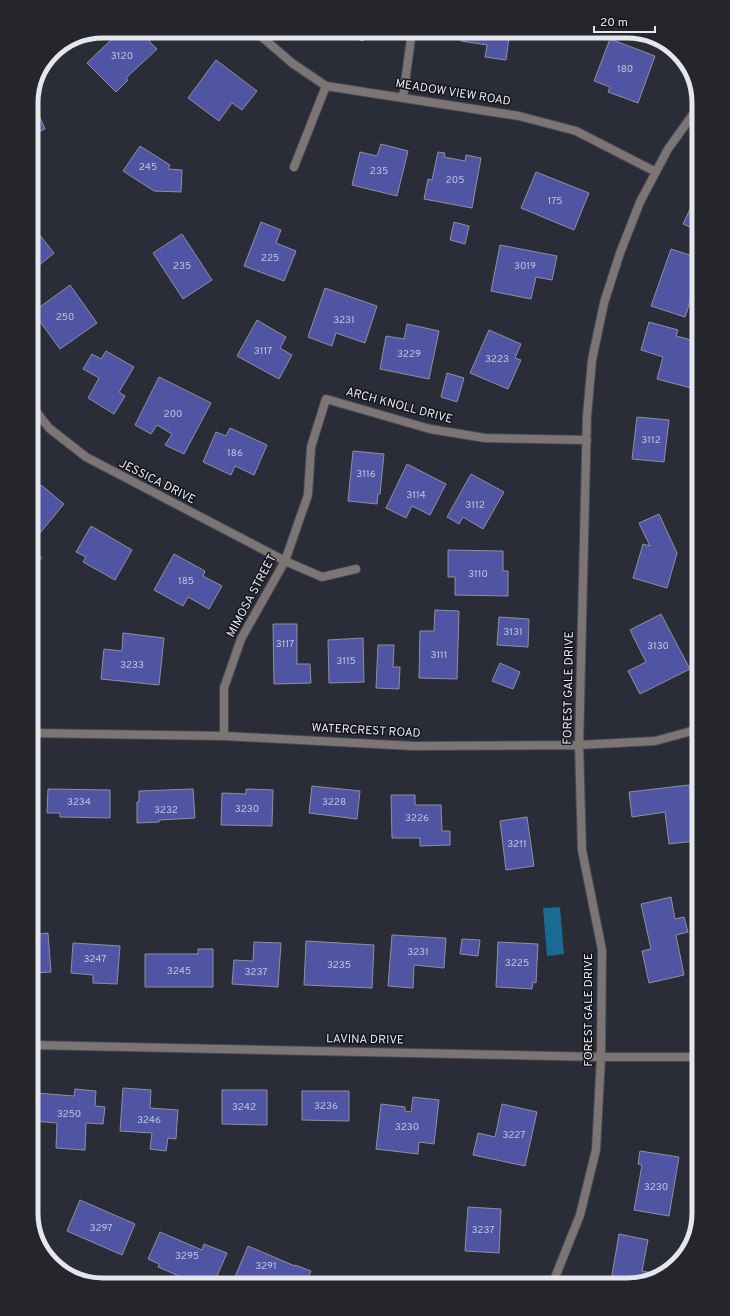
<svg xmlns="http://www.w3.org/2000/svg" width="730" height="1316" viewBox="0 0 730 1316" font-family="Overpass,sans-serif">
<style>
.water{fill:#1a6a94}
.building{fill:#5055a3;stroke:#8e909f}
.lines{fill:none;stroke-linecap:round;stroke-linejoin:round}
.minor-casing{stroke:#484a55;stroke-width:10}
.minor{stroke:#7d7573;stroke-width:8}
.labels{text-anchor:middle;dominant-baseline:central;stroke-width:3;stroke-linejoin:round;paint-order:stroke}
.number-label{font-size:10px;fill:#c0c2db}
.street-label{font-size:12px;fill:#e5e6ee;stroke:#14151a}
.rim{fill:none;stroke:#e5e6ee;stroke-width:5}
</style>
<rect width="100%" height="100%" fill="#2a2c38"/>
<!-- water -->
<path class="water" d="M31 546 43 558 33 568 31 566Z
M560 907 564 954 547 956 543 908Z"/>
<!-- building -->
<path class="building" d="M110 31H150L155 36 149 41 157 49 126 78 128 80 116 92 87 63 115 36Z
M333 31H367L363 41Z
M462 31H510L506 60 485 57 487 45 461 41Z
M610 39 655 56 638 103 608 92 610 87 594 81Z
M216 60 257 91 242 110 232 103 219 121 188 98Z
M34 104 45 129 31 135V105Z
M381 144 408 151 397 196 352 185 360 152 377 156Z
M140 146 170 165 168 169 182 170 181 192 154 191 123 171Z
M438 152 445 153 444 157 465 161 466 155 481 158 472 208 424 199 428 179 432 180Z
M536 172 589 193 574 230 521 208Z
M693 203 699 205V231L683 224Z
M261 222 281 230 276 243 296 251 284 281 244 266Z
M454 222 469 226 465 244 450 240Z
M31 228H34L54 253 31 272Z
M182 234 212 280 183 299 153 253Z
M500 245 557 256 552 280 536 277 531 299 491 291Z
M671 249 699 258V276L685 317 651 306Z
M70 285 97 323 60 349 33 312Z
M325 288 377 306 365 343 336 333 332 346 308 337Z
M257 320 286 337 280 348 292 355 279 379 237 356Z
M649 322 678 330 676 336 699 342V357L691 388 657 379 663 357 641 350Z
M407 324 439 331 429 379 380 369 386 336 404 339Z
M489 330 521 344 515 358 521 360 508 389 470 373Z
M106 351 134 367 119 392 125 396 114 414 88 398 99 378 83 369 92 354 101 359Z
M447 373 464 378 457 402 441 397Z
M159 377 211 403 184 454 165 445 172 434 157 425 151 434 135 425Z
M637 417 669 420 664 462 632 459Z
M230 428 267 445 254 475 235 466 231 475 203 462 216 432 226 436Z
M353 451 384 454 380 494H378L377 504 348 501Z
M407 464 446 484 430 515 412 506 406 518 386 508Z
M471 474 504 492 483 529 463 517 459 524 447 517Z
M41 485 64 504 40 533 31 526V490L34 493Z
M659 514 677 553 667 588 633 578 643 544 650 546 639 523Z
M91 526 132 550 115 580 83 562 86 557 76 552Z
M448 550 503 551V571H508V596L455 595V577H448Z
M174 554 205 571 203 576 222 586 209 609 188 597 183 606 154 590Z
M435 610 459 611 457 679 419 678 420 631H434Z
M661 614 690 669 640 694 628 671 646 662 630 630Z
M499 617 529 619 528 647 497 645Z
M273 624H297V664H310L311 683 274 684Z
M123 633 164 638 159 685 101 679 104 649 122 651Z
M363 638 364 682 329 683 328 640Z
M378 645H394L393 667H400L399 689 376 688Z
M500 663 520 672 513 689 492 681Z
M689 785 696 841 669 844 665 812 632 817 629 792Z
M312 786 360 791 357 819 309 813Z
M48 789 110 790V818L60 817V813H47Z
M193 789 195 818 159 820V822L137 823V802H139V791Z
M246 789 273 790 272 826 221 825 222 793 246 794Z
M391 795H415V805H441L442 831H450V845L420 846V838H392Z
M527 817 534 866 506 870 500 821Z
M671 897 675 919 684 917 688 932 676 935 684 975 649 983 642 951 651 949 641 904Z
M48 933 51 972 31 973V935Z
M392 935 446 938 444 968 414 965 413 988 388 986Z
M462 939 480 940 478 956 460 954Z
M306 941 374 945 372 988 304 985Z
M254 942 281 943 278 987 232 984 234 960 253 961Z
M498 942 538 944 536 983 533 982 532 989 496 987Z
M73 943 120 946 117 984 93 983V975L71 973Z
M198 949H213V987H145V954H198Z
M123 1088 151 1090 150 1108 178 1110 176 1139 168 1138 166 1151 150 1149 152 1133 120 1131Z
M75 1089 96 1091 95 1106 105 1107 103 1124 86 1123 85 1150 56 1148 57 1123 33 1121 36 1093 74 1096Z
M222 1090H267V1125L222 1124Z
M302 1091H349V1121L302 1120Z
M413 1097 439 1100 434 1144 419 1142 418 1154 376 1149 381 1104 405 1107V1111L411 1112Z
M502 1104 537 1112 525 1166 473 1155 478 1133 495 1137Z
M640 1151 679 1157 669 1216 634 1210 642 1165 638 1164Z
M80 1200 135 1224 122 1255 67 1231Z
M468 1207 501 1209 499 1253 465 1251Z
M160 1232 202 1250 204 1244 227 1253 213 1285H200L158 1267 159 1264 148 1259Z
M619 1234 648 1240 642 1271 653 1273 652 1280 627 1285H610L614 1281H611Z
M248 1246 295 1266V1265L311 1271 305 1285 232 1284Z"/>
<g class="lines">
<!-- minor casing -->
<g class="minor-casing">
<path id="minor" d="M255 31 292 63 326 86 519 116 576 131 656 172
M403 97 412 31
M294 167 326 86
M31 405 49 428 86 457 285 561 322 577 356 569
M31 733 224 736 413 746 579 745 655 741 699 729
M224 736V688L241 639 285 561 308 495 311 447 326 399 430 429 485 438 587 440
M31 1045 601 1057H699
M552 1285 580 1215 596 1150 601 1057 602 950 582 850 579 745 587 416 592 360 604 303 620 253 640 202 668 149 699 106"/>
</g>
<!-- minor -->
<use href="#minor" class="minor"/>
</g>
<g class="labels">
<!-- number labels -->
<g class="number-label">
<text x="122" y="56">3120</text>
<text x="625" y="69">180</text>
<text x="148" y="167">245</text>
<text x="379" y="171">235</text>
<text x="455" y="180">205</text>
<text x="555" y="201">175</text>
<text x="270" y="258">225</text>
<text x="182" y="266">235</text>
<text x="525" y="266">3019</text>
<text x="65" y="317">250</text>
<text x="344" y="320">3231</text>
<text x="263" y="351">3117</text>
<text x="409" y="354">3229</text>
<text x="497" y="359">3223</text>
<text x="173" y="414">200</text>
<text x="651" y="440">3112</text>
<text x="235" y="453">186</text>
<text x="366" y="474">3116</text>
<text x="416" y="495">3114</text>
<text x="475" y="505">3112</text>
<text x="478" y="574">3110</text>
<text x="186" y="581">185</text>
<text x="513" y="632">3131</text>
<text x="285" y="644">3117</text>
<text x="658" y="646">3130</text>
<text x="439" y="655">3111</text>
<text x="346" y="661">3115</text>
<text x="132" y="665">3233</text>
<text x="79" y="802">3234</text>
<text x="334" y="802">3228</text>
<text x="247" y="809">3230</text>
<text x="166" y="810">3232</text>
<text x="417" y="818">3226</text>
<text x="517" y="844">3211</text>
<text x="418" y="952">3231</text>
<text x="95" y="959">3247</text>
<text x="517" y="963">3225</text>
<text x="339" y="965">3235</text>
<text x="179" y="971">3245</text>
<text x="256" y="972">3237</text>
<text x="326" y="1106">3236</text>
<text x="244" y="1107">3242</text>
<text x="69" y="1114">3250</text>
<text x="149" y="1120">3246</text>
<text x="407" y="1127">3230</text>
<text x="514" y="1135">3227</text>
<text x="656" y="1187">3230</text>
<text x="101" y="1228">3297</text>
<text x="483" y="1230">3237</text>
<text x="187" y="1256">3295</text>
<text x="266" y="1266">3291</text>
</g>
<!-- street labels -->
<g class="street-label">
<text transform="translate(453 93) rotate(9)">MEADOW VIEW ROAD</text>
<text transform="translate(399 406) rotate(15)">ARCH KNOLL DRIVE</text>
<text transform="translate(157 482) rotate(27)">JESSICA DRIVE</text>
<text transform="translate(252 596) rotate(-62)">MIMOSA STREET</text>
<text transform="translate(569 688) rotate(-89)">FOREST GALE DRIVE</text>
<text transform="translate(366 731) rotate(3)">WATERCREST ROAD</text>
<text transform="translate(589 1010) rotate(-90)">FOREST GALE DRIVE</text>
<text transform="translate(365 1040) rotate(1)">LAVINA DRIVE</text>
</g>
</g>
<!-- crop -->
<path d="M0 0H730V1316H0ZM103 38H627A65 65 0 0 1 692 103V1213A65 65 0 0 1 627 1278H103A65 65 0 0 1 38 1213V103A65 65 0 0 1 103 38Z" fill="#25262b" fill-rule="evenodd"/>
<path class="rim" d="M103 38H627A65 65 0 0 1 692 103V1213A65 65 0 0 1 627 1278H103A65 65 0 0 1 38 1213V103A65 65 0 0 1 103 38Z"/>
<!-- scale -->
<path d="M594 26v6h61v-6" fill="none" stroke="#e5e6ee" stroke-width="2"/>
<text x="600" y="26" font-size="12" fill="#e5e6ee" stroke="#14151a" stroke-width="3" paint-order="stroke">20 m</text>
</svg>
